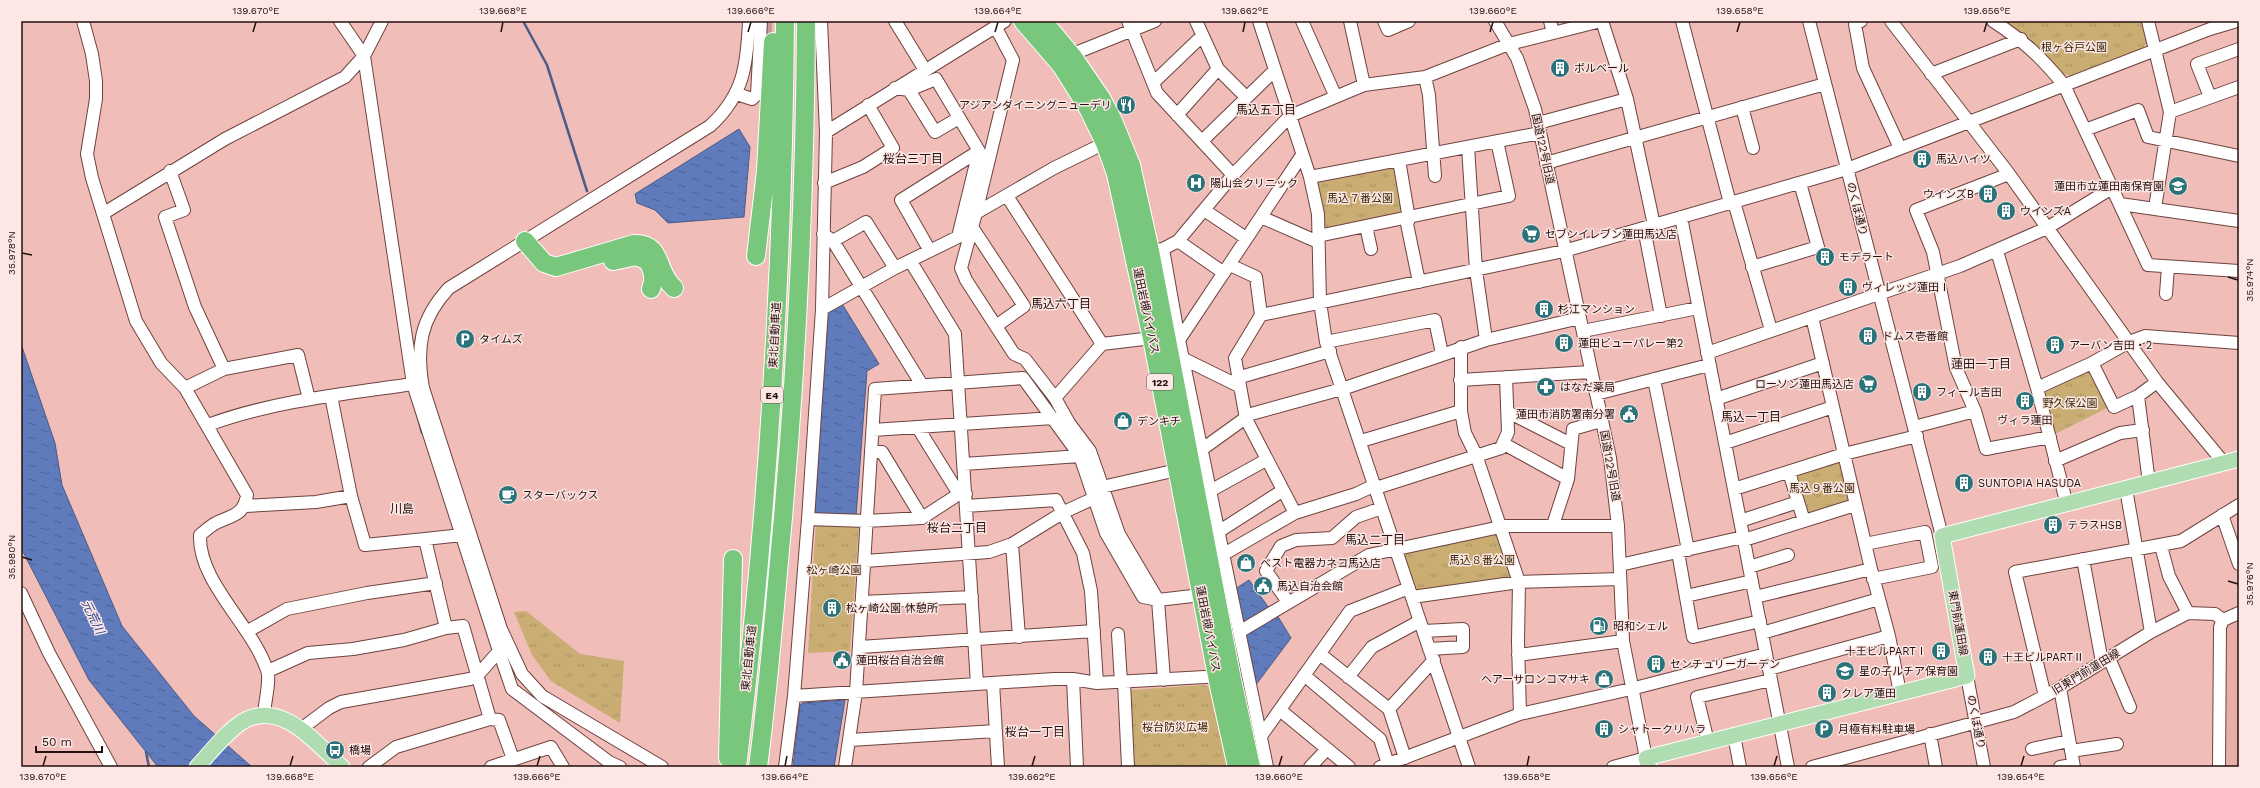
<svg xmlns="http://www.w3.org/2000/svg" width="2260" height="788" viewBox="0 0 2260 788" font-family="'Work Sans','Noto Sans JP',sans-serif">
<style>
.built{fill:#e9aea8}
.park{fill:url(#park-tufts)}
.water{fill:url(#water-ripples);stroke:#4d5b87}
.lines{fill:none;stroke-linecap:round;stroke-linejoin:round}
.stream{stroke:#4d5b87;stroke-width:2.5}
.minor-tunnel{stroke:#c89a96;stroke-width:12;stroke-dasharray:12 6;stroke-linecap:butt}
.minor-casing{stroke:#6e433f;stroke-width:14}
.major-casing{stroke:#fff;stroke-width:17}
.highway-casing{stroke:#fff;stroke-width:20}
.minor{stroke:#fff;stroke-width:12}
.major{stroke:#afddb1;stroke-width:15}
.highway{stroke:#79c77d;stroke-width:18}
.ticks{fill:none;stroke:#22100f;stroke-width:1.5}
.labels{text-anchor:middle;dominant-baseline:central;stroke-width:3;stroke-linejoin:round;paint-order:stroke}
.shield{fill:#fce7e4;stroke:#63504f;stroke-width:1}
.shield-label{font-size:10px;font-weight:bold;fill:#22100f}
.park-label{font-size:11px;fill:#372805;stroke:#fce7e4}
.poi-label{font-size:11px;fill:#22100f;stroke:#fce7e4;text-anchor:start}
.street-label{font-size:11px;fill:#22100f;stroke:#fce7e4}
.neighbourhood-label{font-size:12px;fill:#22100f;stroke:#fce7e4}
.water-label{font-size:12px;font-style:italic;fill:#213d8b;stroke:#fce7e4}
.neatline{fill:none;stroke:#22100f;stroke-width:1.5}
.ticks-label{font-size:10px;text-anchor:middle;fill:#22100f}
</style>
<defs>
<pattern id="park-tufts" width="24" height="20" patternUnits="userSpaceOnUse"><rect width="24" height="20" fill="#c9ad73"/><path d="M3 7l-1-3M5 7V3M7 7l1-3M15 17l-1-3M17 17v-4M19 17l1-3" fill="none" stroke="#ac9462"/></pattern>
<pattern id="water-ripples" width="26" height="14" patternUnits="userSpaceOnUse"><rect width="26" height="14" fill="#5f7bbb"/><path d="M2 4q2-2 4 0t4 0M15 11q2-2 4 0t4 0" fill="none" stroke="#4e6396"/></pattern>
</defs>
<rect width="100%" height="100%" fill="#f1bdb8"/>
<!-- built -->
<path class="built" d="M2239 618V767H2223L2227 625Z"/>
<!-- park -->
<path class="park" d="M2003 21H2143L2148 40 2143 48 2071 76 2062 74 2043 52Z
M1397 164 1405 215 1322 232 1316 181Z
M2092 369 2109 407 2053 435 2041 394Z
M1841 460 1850 500 1808 517 1795 473Z
M816 522 859 525 850 651 808 653Z
M1499 533 1515 577 1418 592 1415 590 1403 556 1405 553Z
M526 611 580 654 624 661 620 723 551 681 532 655 514 612Z
M1205 685 1209 687 1227 767H1132L1130 690Z"/>
<!-- water -->
<path class="water" d="M739 129 750 147 744 217 668 223 655 210 637 203 635 194Z
M841 302 879 364 867 371 856 517 819 515 815 511 827 311Z
M21 344 55 443 62 485 122 626 194 716 252 767H158L89 680 21 548Z
M1249 580 1269 608 1245 622 1241 620 1235 589Z
M1277 615 1291 638 1255 686 1245 636 1247 632Z
M845 700 834 767H793L800 705 803 703Z"/>
<g class="lines">
<!-- stream -->
<path class="stream" d="M523 21 547 65 587 191
M418 418 422 433
M146 752 149 767"/>
<!-- minor-tunnel -->
<path class="minor-tunnel" d="M760 29 813 28"/>
<!-- minor casing -->
<g class="minor-casing">
<path id="minor" d="M83 21 92 54 96 81V99L87 154 92 178 136 321 161 363 185 388 247 495C244 515 233 515 216 523 210 526 205 531 200 535 198 582 252 625 267 670 271 680 264 704 264 716
M340 21 364 56 413 384 499 651 512 689 609 762 620 767
M895 21 925 70
M1128 21 1157 93 1233 175
M1196 21 1218 69 1246 97
M1259 21 1310 177 1318 214 1320 302 1326 342 1469 767
M1302 21 1335 95
M1350 21 1364 85
M1384 21 1388 30 1409 21
M1495 21 1517 58 1535 109 1610 458 1618 526 1623 641 1646 758 1613 767
M1550 21 1553 33
M1602 21 1627 99 1654 225
M1682 21 1730 203
M1809 21 1942 536
M1861 21 1855 24 1863 68 1900 148
M1891 21 2009 174 2157 382 2224 463
M1993 21C2024 41 2041 57 2064 85L2148 265 2239 271
M2148 21 2170 112 2155 208
M995 26 1013 60 976 213 961 268 966 280 1014 354 1025 359 1055 398 1069 423 1090 451 1119 534 1158 600 1164 680
M1073 57 1078 52 1155 21
M1931 74 2021 39
M1425 77 1429 95 1435 176
M1153 83 1202 36
M909 90 935 132 959 118
M737 94 752 99 757 94 761 21
M2210 97 2197 64 2239 49
M1742 107 1753 148
M2170 112 2239 87
M1177 115 1218 69
M1538 123 1627 99
M2085 130 2138 110 2148 137 2239 156
M826 132 1005 21
M1202 141 1275 70
M1468 147 1476 270 1486 340
M1399 160 1409 219 1407 224 1419 282
M1546 163 1825 84
M170 171 184 210 165 217 195 307 224 369 298 355 309 399
M2009 174 1916 210 1933 252 1956 368 1975 411 1986 449 2050 437
M1310 177 1540 133
M824 183 863 167 893 148 868 105
M1007 196 1102 344
M1734 202 1771 330
M2120 204 2239 221
M1204 210 1246 238
M104 213 225 139 345 77 364 56 382 21
M976 213 1054 168 1105 143
M1261 217 1318 242
M1681 217 1788 767
M1366 226 1371 249
M972 227 1024 306 996 326
M1644 228 1661 316
M823 234 833 241 922 385
M1318 236 1509 196 1497 141
M833 241 866 222 895 268
M1178 241 1224 273
M1163 249 1179 340 1267 767
M930 251 901 200 979 151
M1997 251 2037 388 2067 505
M1143 252 1163 249 1178 241 1233 175 1290 116 1364 85 1425 77 1509 44 1601 21
M911 262 955 334 977 684
M1230 265 1256 277 1261 315 1235 358 1246 419 1295 513
M1752 267 1818 247 1800 183
M2166 294 2168 267
M822 309 895 268 958 237 979 151 936 79 909 90 895 88
M1261 315 1564 251 1847 169 2210 29 2237 21
M1812 317 1871 569 1889 636 1900 693
M1583 331 1698 308
M1179 340 1302 155
M1326 342 1435 320 1442 354
M1461 347V411L1465 433 1476 455 1519 582 1518 642 1520 714
M1707 353 1960 266 2047 228 2112 188
M1184 359 1239 386
M2092 363 2114 407 2138 396 2157 382
M1237 378 1330 351
M1654 379 1688 550
M1460 380 1591 372
M185 388 224 369
M2037 388 2092 363 2129 342 2145 336 2239 343
M1596 394 1709 365
M331 396 351 496 365 545 425 539 446 628 463 626 490 719 499 720 513 759
M2138 396 2149 483
M1055 398 1102 344 1152 338
M1716 399 1823 363
M1508 412 1571 444
M208 425C273 401 344 394 413 384
M1914 427 1975 411
M918 428 959 494
M873 430 1053 418
M1361 441 1461 411
M1725 443 1833 407
M1504 444 1568 479
M1201 450 1251 414 1342 389 1486 340 1580 318
M871 451 882 452 922 518
M2055 461 2120 433 2143 430
M964 464 1080 456
M1789 472 1804 521
M1102 487 1177 470
M1376 488 1501 448 1508 432 1506 377
M1734 489 1844 454 1917 436
M2126 489 2151 632
M1210 491 1266 460
M245 506 316 502 351 496
M966 506 1056 500 1083 553 1091 591 1097 683
M2222 515 2239 564
M808 519 866 521 922 518 959 494H966
M1740 521 1798 502
M1553 525 1568 479 1573 429 1601 421
M1218 532 1282 491
M425 539 462 535
M1744 540 1855 505
M1012 544 1019 637
M1865 544 1925 532 1932 567 1873 579
M2161 546 2169 576 2188 613
M1678 552 1693 637 1760 621
M1217 558 1295 513 1356 494 1375 485
M2083 559 2102 662
M865 561 989 552 1012 544 1064 512 1101 495
M1620 565 1743 537
M1749 567 1788 555
M21 593 49 653 111 767
M1686 596 1752 581
M1412 597 1519 582 1620 579
M1755 597 1871 569
M862 602 972 597
M1288 602 1266 571 1281 546 1296 540 1332 538 1356 517 1382 508
M2223 620 2239 613
M248 631 287 609 367 593 436 583
M1424 631 1463 629V647L1429 649
M1239 632 1369 555 1505 526H1618
M1762 633 1879 599
M1118 634 1121 683
M860 647 1094 631
M1320 654 1389 709 1405 758
M1518 655 1623 641
M2109 658 2130 707
M1769 669 1889 636
M268 671 308 653 353 649 404 640 446 628
M1304 675 1380 739 1388 764
M1967 676 1984 767
M1348 677 1372 647 1420 621
M1073 679 1077 767
M1124 682 1128 767
M993 683 998 767
M2060 688 2074 767
M794 696 1054 679H1073L1097 683 1223 676
M2045 696 2015 572 2181 541 2239 505
M1389 709 1434 660
M1280 710 1349 767
M301 729 329 708 341 702 470 679 477 676 499 651
M1930 734 1936 767
M1734 735 1740 767
M1261 736 1350 611 1409 588
M850 740 996 731
M1708 742 1697 697 1771 680
M2032 749 2069 741
M2071 751 2117 744
M369 767 396 747 490 719
M491 767 551 747 563 767
M662 767 542 696 522 674 501 629 423 388C416 348 420 319 449 288L710 126C744 95 747 65 749 21
M785 767 794 696 808 519 822 309 826 132 821 21
M845 767 856 692 875 389 1023 378 1080 456 1106 533 1143 597 1158 600 1201 595
M1310 767 1327 749
M1380 767 1520 714 1631 689 1766 654
M1812 767 2014 712 2060 688 2151 632 2188 613 2215 614 2223 620
M2060 767 2073 765
M2219 767 2220 627 2223 620"/>
</g>
<!-- major casing -->
<g class="major-casing">
<path id="major" d="M197 767C211 752 225 733 242 722 281 698 317 744 342 767
M1649 767 1646 758 1967 676 1942 536 2239 459"/>
</g>
<!-- highway casing -->
<g class="highway-casing">
<path id="highway" d="M1023 21 1061 65 1088 108 1105 143 1116 174 1152 338 1219 686 1237 767
M1043 21 1073 57 1101 98 1113 121 1131 165 1150 251 1231 675 1251 767
M525 241 544 263 556 267 634 244C664 243 655 272 674 288
M756 256 766 171 773 42
M613 261 636 256 648 261C653 271 655 279 651 289
M728 758 733 559
M737 767C768 519 783 270 785 21
M758 767C767 699 773 630 779 561 796 382 805 201 806 21"/>
</g>
<!-- minor -->
<use href="#minor" class="minor"/>
<!-- major -->
<use href="#major" class="major"/>
<!-- highway -->
<use href="#highway" class="highway"/>
</g>
<!-- ticks -->
<path class="ticks" d="M253 32 256 22M501 32 503 22M748 32 751 22M995 32 998 22M1243 32 1245 22M1490 32 1493 22M1737 32 1740 22M1984 32 1987 22M22 253 32 255M2228 277 2238 280M22 557 32 560M2228 581 2238 584M43 766 46 756M290 766 293 756M537 766 540 756M785 766 787 756M1032 766 1035 756M1279 766 1282 756M1527 766 1529 756M1774 766 1777 756M2021 766 2024 756"/>
<!-- icons -->
<defs>
<g id="building-disc" transform="scale(1)"><circle r="9.5" fill="#2a737b" stroke="#fce7e4"/><path d="M-4-6H4V6H1V3H-1V6H-4ZM-2.5-4.3h1.7v1.8h-1.7ZM.8-4.3h1.7v1.8H.8ZM-2.5-1h1.7V.8h-1.7ZM.8-1h1.7V.8H.8Z" fill="#fff"/></g>
<g id="restaurant-disc" transform="scale(1)"><circle r="9.5" fill="#2a737b" stroke="#fce7e4"/><path d="M-5-6h1v4h1v-4h1v4h1v-4h1v5L-1.5 .5V6h-2V.5L-5-1ZM5-6V6H3V1.5H1.5Q1.5-4 5-6Z" fill="#fff"/></g>
<g id="hospital-disc" transform="scale(1)"><circle r="9.5" fill="#2a737b" stroke="#fce7e4"/><path d="M-5-5h3v3.5h4V-5h3V5h-3V1.5h-4V5h-3Z" fill="#fff"/></g>
<g id="school-disc" transform="scale(1)"><circle r="9.5" fill="#2a737b" stroke="#fce7e4"/><path d="M0-5L7-2L0 1L-7-2ZM-4 1L0 2.5L4 1V4Q0 6-4 4Z" fill="#fff"/></g>
<g id="supermarket-disc" transform="scale(1)"><circle r="9.5" fill="#2a737b" stroke="#fce7e4"/><path d="M-6-5.5h2.5l.6 2H6L4.5 2H-2.5L-4.4-4H-6ZM-1.5 3.2a1.3 1.3 0 1 0 .1 0ZM3 3.2a1.3 1.3 0 1 0 .1 0Z" fill="#fff"/></g>
<g id="parking-disc" transform="scale(1)"><circle r="9.5" fill="#2a737b" stroke="#fce7e4"/><path d="M-3.5-5.5H1a3.5 3.5 0 0 1 0 7H-1V5.5H-3.5ZM-1-3.4V-.6H.8a1.4 1.4 0 0 0 0-2.8Z" fill="#fff"/></g>
<g id="pharmacy-disc" transform="scale(1)"><circle r="9.5" fill="#2a737b" stroke="#fce7e4"/><path d="M-2-6h4v4h4v4h-4v4h-4v-4h-4v-4h4Z" fill="#fff"/></g>
<g id="civic-disc" transform="scale(1)"><circle r="9.5" fill="#2a737b" stroke="#fce7e4"/><path d="M-.6-6.5H3V-4.5H.6V-3L4-1V1h2V6H-6V1h2V-1L-.6-3ZM-1.2 2.5V6h2.4V2.5Z" fill="#fff"/></g>
<g id="shop-disc" transform="scale(1)"><circle r="9.5" fill="#2a737b" stroke="#fce7e4"/><path d="M-5-2.5h2.3a2.7 3.5 0 0 1 5.4 0H5L5.5 6h-11ZM-1.5-2.5h3a1.5 2.3 0 0 0-3 0Z" fill="#fff"/></g>
<g id="cafe-disc" transform="scale(1)"><circle r="9.5" fill="#2a737b" stroke="#fce7e4"/><path d="M-5.5-4.5H6V0H3Q3 3.5 0 3.5H-2.5Q-5.5 3.5-5.5 0ZM3-3.2v2h1.7v-2ZM-6 4.5H4V6H-6Z" fill="#fff"/></g>
<g id="fuel-disc" transform="scale(1)"><circle r="9.5" fill="#2a737b" stroke="#fce7e4"/><path d="M-5.5-6h7V0h2V4h1.3V-2.5L3-4.5l.8-.8L6-3V5H2.5V1h-1V6h-7ZM-4.2-4.7v3.2H.2V-4.7Z" fill="#fff"/></g>
<g id="bus-disc" transform="scale(1)"><circle r="9.5" fill="#2a737b" stroke="#fce7e4"/><path d="M-5-6H5V4H4V6H2V4H-2V6H-4V4H-5ZM-3.5-4V0h7V-4ZM-3.5 1.2v1.5H-2V1.2ZM2 1.2v1.5H3.5V1.2Z" fill="#fff"/></g>
</defs>
<g fill-rule="evenodd">
<use href="#building-disc" x="1560" y="68"/>
<use href="#restaurant-disc" x="1126" y="105"/>
<use href="#building-disc" x="1922" y="159"/>
<use href="#hospital-disc" x="1196" y="183"/>
<use href="#school-disc" x="2178" y="186"/>
<use href="#building-disc" x="1988" y="194"/>
<use href="#building-disc" x="2006" y="211"/>
<use href="#supermarket-disc" x="1531" y="234"/>
<use href="#building-disc" x="1825" y="257"/>
<use href="#building-disc" x="1848" y="287"/>
<use href="#building-disc" x="1544" y="309"/>
<use href="#building-disc" x="1868" y="336"/>
<use href="#parking-disc" x="465" y="339"/>
<use href="#building-disc" x="1564" y="343"/>
<use href="#building-disc" x="2055" y="345"/>
<use href="#supermarket-disc" x="1868" y="384"/>
<use href="#pharmacy-disc" x="1546" y="387"/>
<use href="#building-disc" x="1922" y="392"/>
<use href="#building-disc" x="2025" y="401"/>
<use href="#civic-disc" x="1629" y="414"/>
<use href="#shop-disc" x="1123" y="421"/>
<use href="#building-disc" x="1964" y="483"/>
<use href="#cafe-disc" x="508" y="495"/>
<use href="#building-disc" x="2053" y="525"/>
<use href="#shop-disc" x="1246" y="563"/>
<use href="#civic-disc" x="1263" y="586"/>
<use href="#building-disc" x="832" y="608"/>
<use href="#fuel-disc" x="1599" y="626"/>
<use href="#building-disc" x="1941" y="651"/>
<use href="#building-disc" x="1988" y="657"/>
<use href="#civic-disc" x="842" y="660"/>
<use href="#building-disc" x="1656" y="664"/>
<use href="#school-disc" x="1845" y="671"/>
<use href="#shop-disc" x="1604" y="679"/>
<use href="#building-disc" x="1827" y="693"/>
<use href="#building-disc" x="1604" y="729"/>
<use href="#parking-disc" x="1824" y="729"/>
<use href="#bus-disc" x="335" y="750"/>
</g>
<g class="labels">
<!-- shield labels -->
<g class="shield">
<rect x="1147" y="374" width="26" height="16" rx="3"/>
<rect x="761" y="387" width="22" height="16" rx="3"/>
</g>
<g class="shield-label">
<text x="1160" y="382">122</text>
<text x="772" y="395">E4</text>
</g>
<!-- park labels -->
<g class="park-label">
<text x="2074" y="47">根ヶ谷戸公園</text>
<text x="1360" y="198">馬込７番公園</text>
<text x="2070" y="403">野久保公園</text>
<text x="1822" y="488">馬込９番公園</text>
<text x="1482" y="560">馬込８番公園</text>
<text x="834" y="570">松ヶ崎公園</text>
<text x="1175" y="727">桜台防災広場</text>
</g>
<!-- poi labels -->
<g class="poi-label">
<text x="1574" y="68">ボルベール</text>
<text x="1112" y="105" text-anchor="end">アジアンダイニングニューデリ</text>
<text x="1936" y="159">馬込ハイツ</text>
<text x="1210" y="183">陽山会クリニック</text>
<text x="2164" y="186" text-anchor="end">蓮田市立蓮田南保育園</text>
<text x="1974" y="194" text-anchor="end">ウインズB</text>
<text x="2020" y="211">ウインズA</text>
<text x="1545" y="234">セブンイレブン蓮田馬込店</text>
<text x="1839" y="257">モデラート</text>
<text x="1862" y="287">ヴィレッジ蓮田Ⅰ</text>
<text x="1558" y="309">杉江マンション</text>
<text x="1882" y="336">ドムス壱番館</text>
<text x="479" y="339">タイムズ</text>
<text x="1578" y="343">蓮田ビューパレー第2</text>
<text x="2069" y="345">アーバン吉田・2</text>
<text x="1854" y="384" text-anchor="end">ローソン蓮田馬込店</text>
<text x="1560" y="387">はなだ薬局</text>
<text x="1936" y="392">フィール吉田</text>
<text x="1615" y="414" text-anchor="end">蓮田市消防署南分署</text>
<text x="2025" y="420" text-anchor="middle">ヴィラ蓮田</text>
<text x="1137" y="421">デンキチ</text>
<text x="1978" y="483">SUNTOPIA HASUDA</text>
<text x="522" y="495">スターバックス</text>
<text x="2067" y="525">テラスHSB</text>
<text x="1260" y="563">ベスト電器カネコ馬込店</text>
<text x="1277" y="586">馬込自治会館</text>
<text x="846" y="608">松ヶ崎公園 休憩所</text>
<text x="1613" y="626">昭和シェル</text>
<text x="1927" y="651" text-anchor="end">十王ビルPARTⅠ</text>
<text x="2002" y="657">十王ビルPARTⅡ</text>
<text x="856" y="660">蓮田桜台自治会館</text>
<text x="1670" y="664">センチュリーガーデン</text>
<text x="1859" y="671">星の子ルチア保育園</text>
<text x="1590" y="679" text-anchor="end">ヘアーサロンコマサキ</text>
<text x="1841" y="693">クレア蓮田</text>
<text x="1618" y="729">シャトークリハラ</text>
<text x="1838" y="729">月極有料駐車場</text>
<text x="349" y="750">橋場</text>
</g>
<!-- street labels -->
<g class="street-label">
<text transform="translate(1543 149) rotate(78)">国道122号旧道</text>
<text transform="translate(1857 209) rotate(76)">のくぼ通り</text>
<text transform="translate(1146 311) rotate(78)">蓮田岩槻バイパス</text>
<text transform="translate(775 335) rotate(-87)">東北自動車道</text>
<text transform="translate(1610 466) rotate(80)">国道122号旧道</text>
<text transform="translate(1958 623) rotate(80)">東門前蓮田線</text>
<text transform="translate(1208 629) rotate(79)">蓮田岩槻バイパス</text>
<text transform="translate(749 658) rotate(-84)">東北自動車道</text>
<text transform="translate(2086 672) rotate(-31)">旧東門前蓮田線</text>
<text transform="translate(1976 722) rotate(79)">のくぼ通り</text>
</g>
<!-- neighbourhood labels -->
<g class="neighbourhood-label">
<text x="1266" y="110">馬込五丁目</text>
<text x="913" y="159">桜台三丁目</text>
<text x="1061" y="304">馬込六丁目</text>
<text x="1981" y="364">蓮田一丁目</text>
<text x="1751" y="417">馬込一丁目</text>
<text x="402" y="509">川島</text>
<text x="957" y="528">桜台二丁目</text>
<text x="1375" y="540">馬込二丁目</text>
<text x="1035" y="732">桜台一丁目</text>
</g>
<!-- water labels -->
<g class="water-label">
<text transform="translate(93 617) rotate(64)">元荒川</text>
</g>
</g>
<!-- border -->
<rect width="2260" height="788" fill="none" stroke="#fce7e4" stroke-width="44"/>
<!-- scale -->
<path d="M36 746v6h66v-6" fill="none" stroke="#22100f" stroke-width="2"/>
<text x="42" y="746" font-size="12" fill="#22100f" stroke="#fce7e4" stroke-width="3" paint-order="stroke">50 m</text>
<rect x="22" y="22" width="2216" height="744" class="neatline"/>
<g class="ticks-label">
<text x="256" y="14">139.670°E</text>
<text x="503" y="14">139.668°E</text>
<text x="751" y="14">139.666°E</text>
<text x="998" y="14">139.664°E</text>
<text x="1245" y="14">139.662°E</text>
<text x="1493" y="14">139.660°E</text>
<text x="1740" y="14">139.658°E</text>
<text x="1987" y="14">139.656°E</text>
<text transform="translate(11 253) rotate(-90)" y="4">35.978°N</text>
<text transform="translate(2249 280) rotate(-90)" y="4">35.974°N</text>
<text transform="translate(11 557) rotate(-90)" y="4">35.980°N</text>
<text transform="translate(2249 584) rotate(-90)" y="4">35.976°N</text>
<text x="43" y="780">139.670°E</text>
<text x="290" y="780">139.668°E</text>
<text x="537" y="780">139.666°E</text>
<text x="785" y="780">139.664°E</text>
<text x="1032" y="780">139.662°E</text>
<text x="1279" y="780">139.660°E</text>
<text x="1527" y="780">139.658°E</text>
<text x="1774" y="780">139.656°E</text>
<text x="2021" y="780">139.654°E</text>
</g>
</svg>
